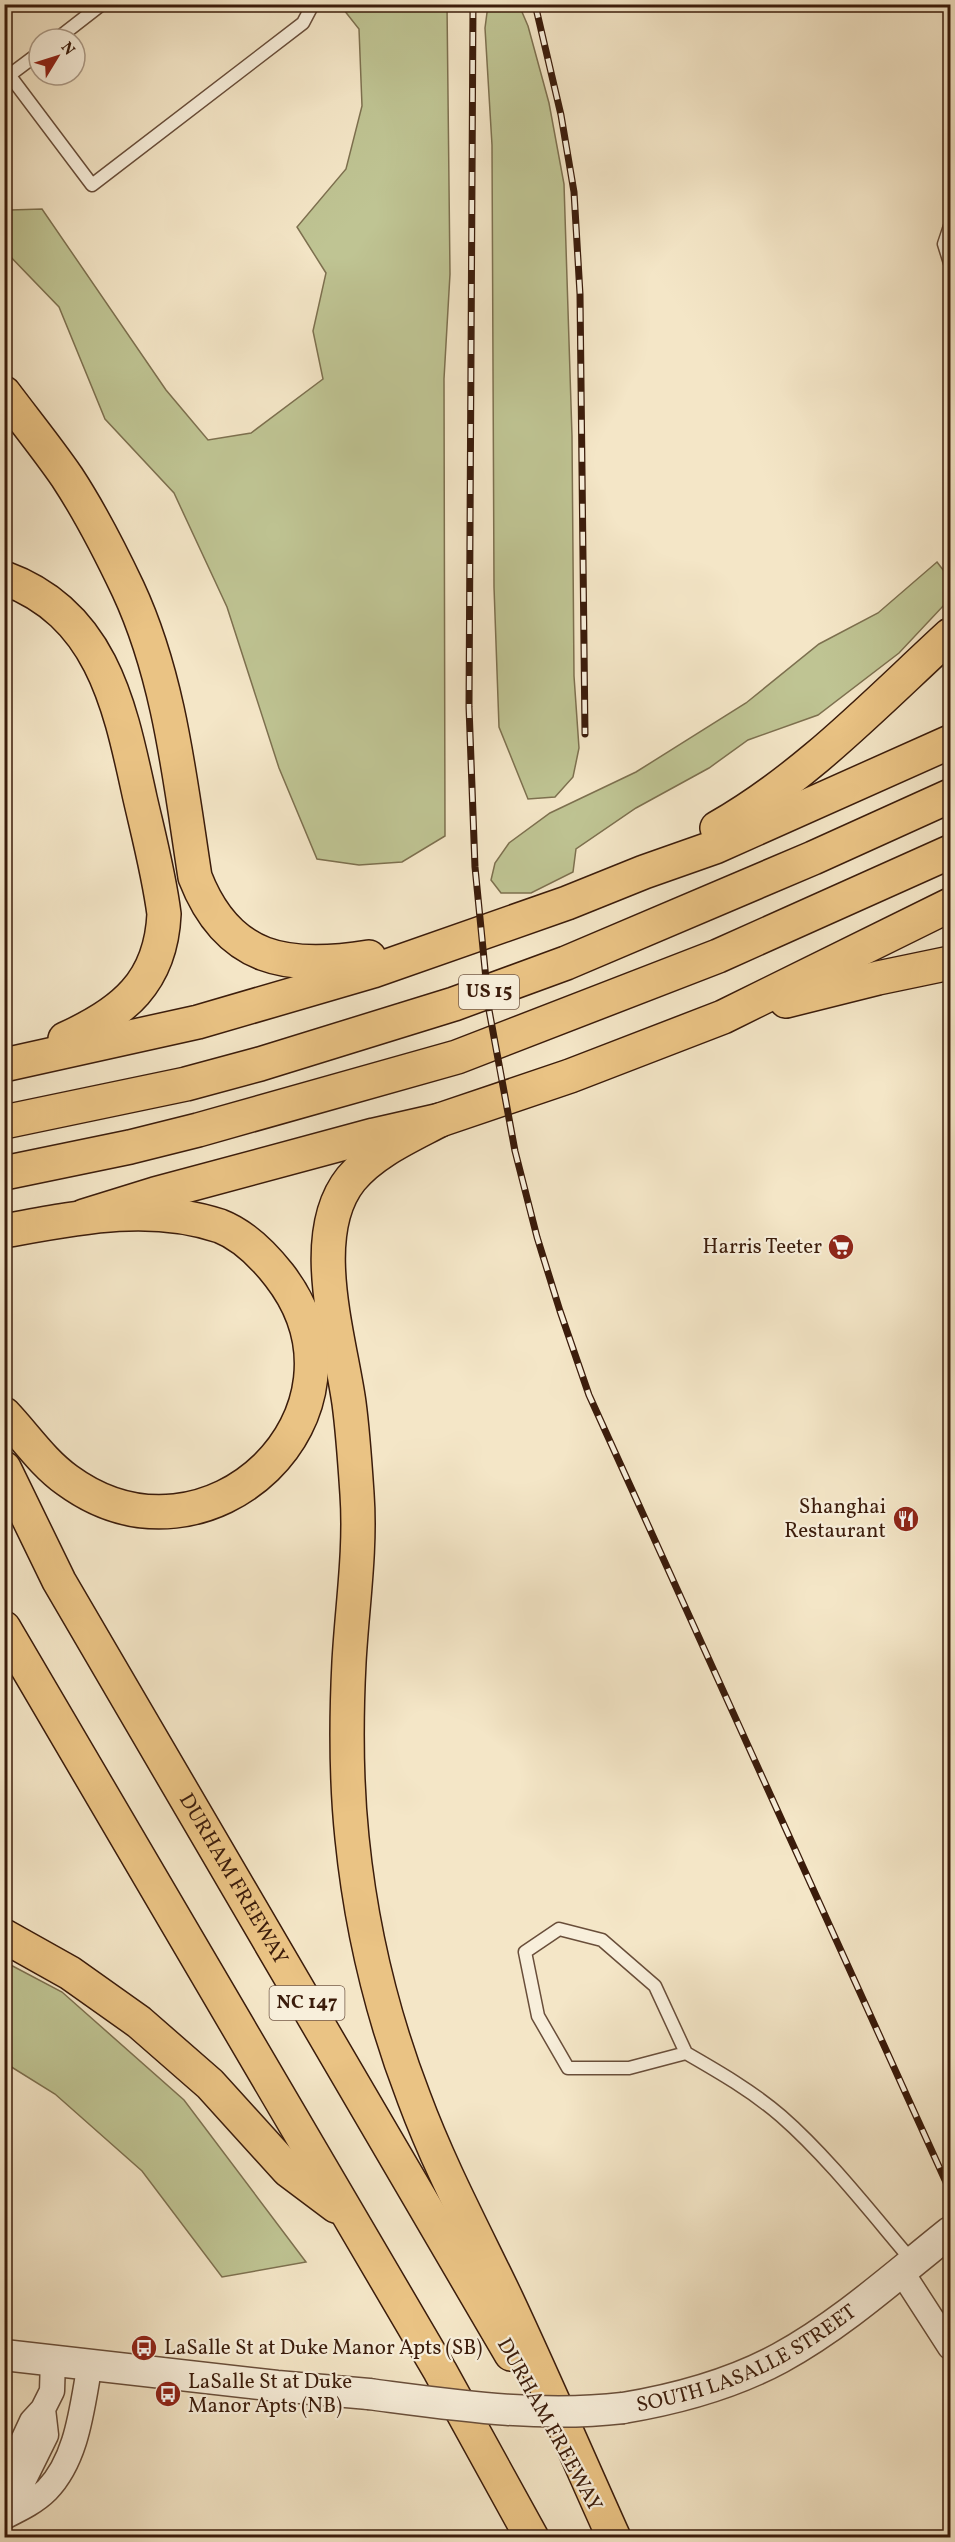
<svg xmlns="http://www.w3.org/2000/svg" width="955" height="2542" viewBox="0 0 955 2542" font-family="Vollkorn,serif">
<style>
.green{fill:#bfc493;stroke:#7d704f;stroke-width:1.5}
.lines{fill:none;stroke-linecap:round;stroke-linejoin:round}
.service-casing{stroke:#694e3a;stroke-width:15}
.minor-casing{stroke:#694e3a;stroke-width:27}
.tertiary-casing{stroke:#694e3a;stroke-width:33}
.motorway-casing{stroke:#3b1c0b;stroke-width:36}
.service{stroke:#f8efdb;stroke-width:12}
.minor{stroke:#f8efdb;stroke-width:24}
.tertiary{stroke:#f8efdb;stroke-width:30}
.motorway{stroke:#eac384;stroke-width:33}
.rail-casing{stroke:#3b1c0b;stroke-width:7}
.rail{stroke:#f8efdb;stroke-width:4.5;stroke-dasharray:14;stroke-linecap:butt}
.tertiary-bridge-casing{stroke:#694e3a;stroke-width:33;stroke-linecap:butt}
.tertiary-bridge{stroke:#f8efdb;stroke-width:30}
.labels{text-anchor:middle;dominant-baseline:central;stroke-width:4.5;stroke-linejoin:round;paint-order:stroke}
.shield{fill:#f8efdb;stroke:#745b49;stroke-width:1.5}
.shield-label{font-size:20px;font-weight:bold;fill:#3b1c0b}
.poi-label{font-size:21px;fill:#3b1c0b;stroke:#f8efdb;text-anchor:end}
.street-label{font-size:21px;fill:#3b1c0b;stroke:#f8efdb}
</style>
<rect width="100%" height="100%" fill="#f4e6c7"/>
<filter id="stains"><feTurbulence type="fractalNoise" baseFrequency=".00333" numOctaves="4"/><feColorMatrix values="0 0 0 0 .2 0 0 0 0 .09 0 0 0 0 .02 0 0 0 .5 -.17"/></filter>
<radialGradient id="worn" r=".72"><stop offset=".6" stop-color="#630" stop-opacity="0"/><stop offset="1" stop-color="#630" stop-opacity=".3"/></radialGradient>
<!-- green -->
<path class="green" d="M340 5H447L450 274 444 379 445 836 402 862 359 865 317 859 279 768 227 607 174 493 105 419 59 307 4 250 5 203 10 210 42 209 166 390 208 440 251 433 323 379 313 331 326 273 297 227 346 169 362 106 359 29Z
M488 5H519L528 26 549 103 564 184 572 436 574 676 579 748 573 777 555 797 528 799 499 727 494 587 492 145 485 28Z
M937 562 947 575 945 604 899 653 818 715 748 740 709 768 636 808 576 849 573 872 531 893H501L491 880 495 863 509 843 550 813 636 772 746 703 819 644 878 613Z
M5 1962 62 1992 184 2100 306 2262 222 2277 142 2171 55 2094 5 2063Z"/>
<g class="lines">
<!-- service casing -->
<g class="service-casing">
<path id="service" d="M57 39 102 4
M4 68 92 185 303 23 313 4
M11 74 39 53
M950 226 944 244 950 263
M686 2053 655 1986 602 1940 559 1929 525 1952 538 2016 568 2068H629L686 2053C719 2072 752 2091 781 2116 828 2157 872 2214 913 2262"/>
</g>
<!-- minor casing -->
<g class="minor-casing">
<path id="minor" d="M901 2271 950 2347
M4 2481 32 2421 43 2409 52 2391 53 2359
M6 2516 46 2435 43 2409
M4 2517C20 2509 35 2502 47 2490 78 2458 82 2406 90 2364"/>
</g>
<!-- tertiary casing -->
<g class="tertiary-casing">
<g id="tertiary">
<path d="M4 2355 277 2386 369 2394"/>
<path id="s1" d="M623 2408C677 2399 732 2384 780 2358 842 2324 896 2275 950 2232"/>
</g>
</g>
<!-- motorway casing -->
<g class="motorway-casing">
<g id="motorway">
<path d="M4 393C25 421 47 448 67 477 90 512 110 551 128 589 170 679 180 781 195 877 228 962 288 970 369 957"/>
<path d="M4 578C103 614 120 707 140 798 149 837 159 875 164 914 161 982 123 1013 65 1039"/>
<path d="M717 828C805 778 876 703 950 635"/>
<path d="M786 1001 878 978 950 963"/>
<path d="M4 1065 198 1022 373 971 567 903 644 872 715 847 950 742"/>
<path d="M440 1120C410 1136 373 1152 351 1179 306 1235 340 1338 349 1403 353 1433 355 1464 357 1494 361 1550 352 1607 349 1662 346 1721 346 1780 352 1838 361 1927 382 2015 414 2098 440 2168 475 2233 507 2300 544 2379 578 2458 614 2538"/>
<path d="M4 1122 186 1084 260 1064 454 1004 566 963 813 858 950 796"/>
<path d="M4 1173 130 1147 198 1130 457 1057 718 956 950 852"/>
<path d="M84 1216 155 1194 374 1135 440 1120 570 1076 723 1017 950 905"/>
<path d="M4 1231C75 1218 149 1202 220 1226 243 1235 264 1256 279 1275 385 1411 209 1584 67 1480 42 1462 25 1436 4 1414"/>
<path id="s2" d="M4 1468 59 1581 511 2354"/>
<path d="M4 1628 440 2371 532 2538"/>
<path d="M4 1936 70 1973 139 2022 210 2084 288 2170 336 2206"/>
</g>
</g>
<!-- service -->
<use href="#service" class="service"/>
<!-- minor -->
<use href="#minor" class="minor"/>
<!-- tertiary -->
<use href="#tertiary" class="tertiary"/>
<!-- motorway -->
<use href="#motorway" class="motorway"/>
<!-- rail casing -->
<g class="rail-casing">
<path id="rail" d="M473 4 469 707 475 867 489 1010 515 1151 537 1237 560 1311 589 1395 950 2191
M535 4 561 115 574 192 580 294 585 734"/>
</g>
<!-- rail -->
<use href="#rail" class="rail"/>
<!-- tertiary-bridge casing -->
<g class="tertiary-bridge-casing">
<path id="tertiary-bridge" d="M369 2394C454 2405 538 2418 623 2408"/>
</g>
<!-- tertiary-bridge -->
<use href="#tertiary-bridge" class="tertiary-bridge"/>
</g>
<!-- icons -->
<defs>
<g id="supermarket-disc" transform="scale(1.35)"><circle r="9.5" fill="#8f2418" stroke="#f8efdb"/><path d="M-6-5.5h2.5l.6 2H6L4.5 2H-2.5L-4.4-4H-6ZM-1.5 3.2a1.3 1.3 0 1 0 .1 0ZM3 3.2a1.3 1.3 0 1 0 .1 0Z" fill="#fff"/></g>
<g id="restaurant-disc" transform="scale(1.35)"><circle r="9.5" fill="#8f2418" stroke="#f8efdb"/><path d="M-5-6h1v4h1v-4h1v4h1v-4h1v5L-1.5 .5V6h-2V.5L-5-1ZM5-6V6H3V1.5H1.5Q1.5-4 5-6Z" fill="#fff"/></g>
<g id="bus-disc" transform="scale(1.35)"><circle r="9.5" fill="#8f2418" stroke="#f8efdb"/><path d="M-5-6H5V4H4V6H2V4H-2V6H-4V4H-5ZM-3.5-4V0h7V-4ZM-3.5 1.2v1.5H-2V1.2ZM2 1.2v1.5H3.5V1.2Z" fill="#fff"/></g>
</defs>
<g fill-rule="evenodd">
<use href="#supermarket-disc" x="841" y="1247"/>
<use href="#restaurant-disc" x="906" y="1519"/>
<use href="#bus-disc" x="144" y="2348"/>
<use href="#bus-disc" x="168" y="2394"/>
</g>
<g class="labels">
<!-- shield labels -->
<g class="shield">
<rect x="459" y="975" width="60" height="34" rx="4.5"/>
<rect x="269.5" y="1986" width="75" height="34" rx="4.5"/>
</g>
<g class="shield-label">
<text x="489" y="992">US 15</text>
<text x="307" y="2003">NC 147</text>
</g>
<!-- poi labels -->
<g class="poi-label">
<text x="822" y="1247">Harris Teeter</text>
<text x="886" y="1507">Shanghai<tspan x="886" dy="24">Restaurant</tspan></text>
<text x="164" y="2348" text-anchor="start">LaSalle St at Duke Manor Apts (SB)</text>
<text x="188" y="2382" text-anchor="start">LaSalle St at Duke<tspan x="188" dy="24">Manor Apts (NB)</tspan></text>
</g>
<!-- street labels -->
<g class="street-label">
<text stroke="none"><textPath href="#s2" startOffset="471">DURHAM FREEWAY</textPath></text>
<text stroke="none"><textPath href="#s1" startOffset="134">SOUTH LASALLE STREET</textPath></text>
<text transform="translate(549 2425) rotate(61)">DURHAM FREEWAY</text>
</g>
</g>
<!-- margin -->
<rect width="955" height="2542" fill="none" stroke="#f4e6c7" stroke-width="24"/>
<rect x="6" y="6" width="943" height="2530" fill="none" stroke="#3b1c0b" stroke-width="3"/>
<rect x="12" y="12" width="931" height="2518" fill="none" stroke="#3b1c0b" stroke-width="1.5"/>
<!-- north arrow -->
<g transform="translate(57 57) rotate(52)"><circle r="28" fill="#f8efdb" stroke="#ac9b88" stroke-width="1.5"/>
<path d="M0-4.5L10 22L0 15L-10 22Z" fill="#8f2418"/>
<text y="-9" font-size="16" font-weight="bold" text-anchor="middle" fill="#3b1c0b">N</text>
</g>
<rect width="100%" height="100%" filter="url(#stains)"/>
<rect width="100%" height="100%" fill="url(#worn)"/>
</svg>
